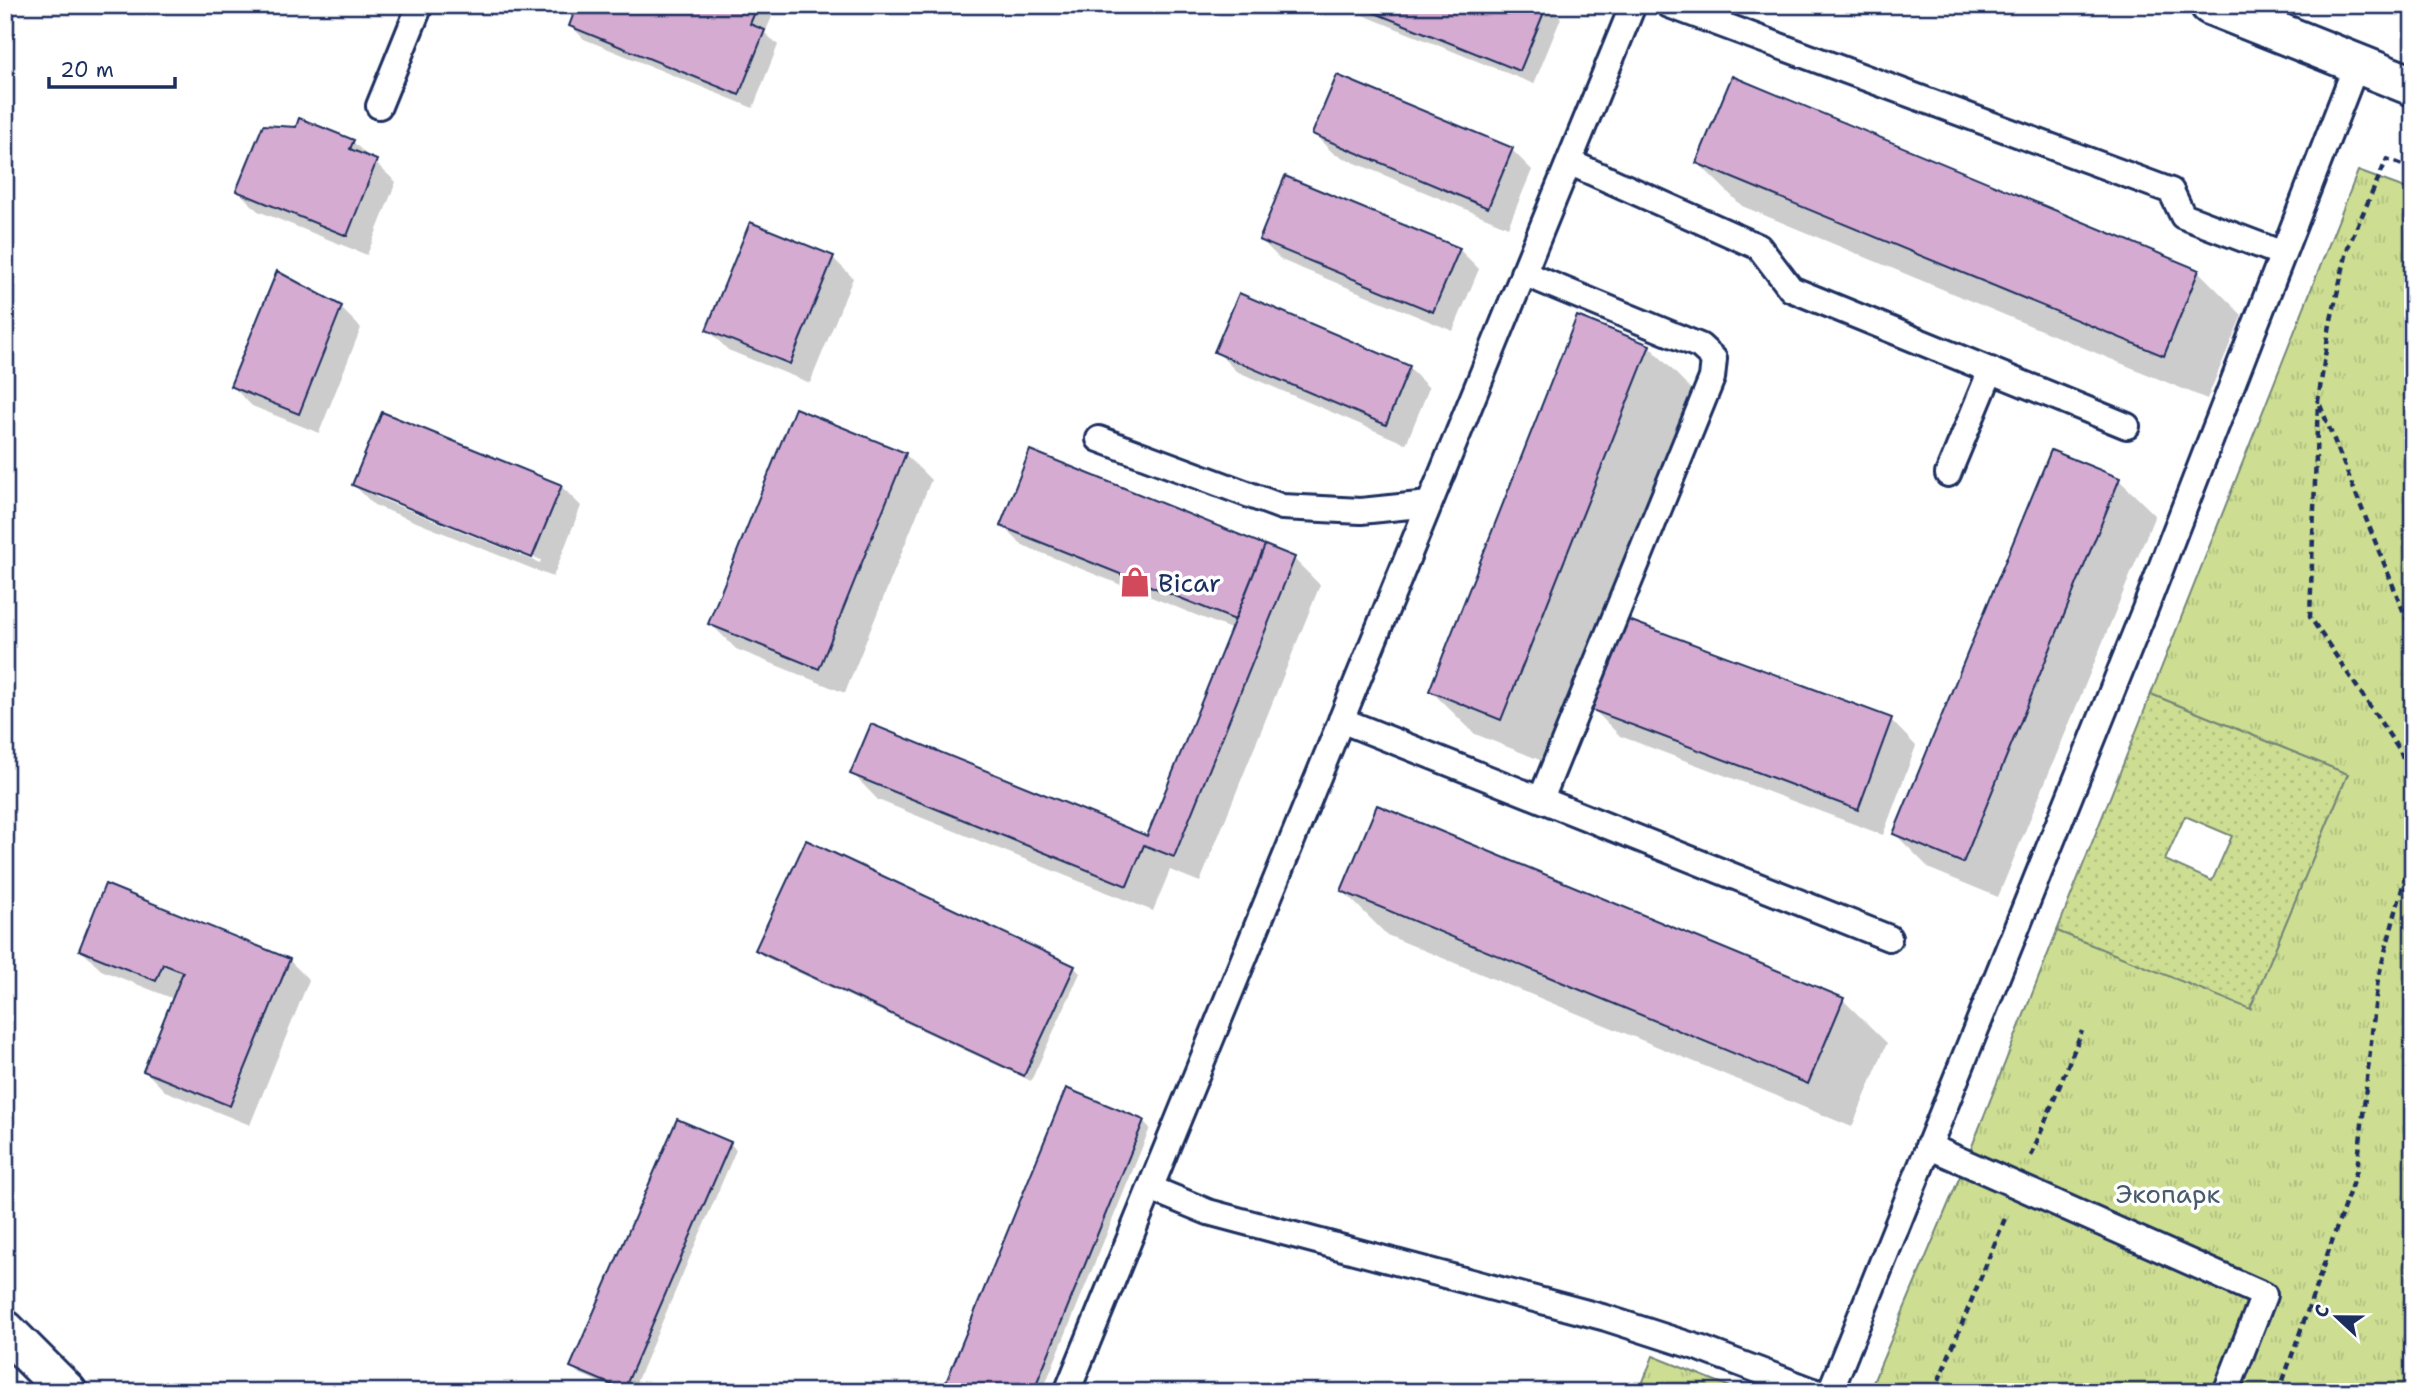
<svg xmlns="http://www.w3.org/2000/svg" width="2418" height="1397" viewBox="0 0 2418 1397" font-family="'Shantell Sans',sans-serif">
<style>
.grass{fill:url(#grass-dots);stroke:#748678;stroke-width:2;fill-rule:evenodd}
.park{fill:url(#park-tufts);stroke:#748678;stroke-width:2}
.shadow{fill:#0003;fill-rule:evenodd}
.building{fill:#d5abd1;stroke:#1b2f5e;stroke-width:2}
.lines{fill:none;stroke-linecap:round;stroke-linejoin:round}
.service-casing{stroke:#1b2f5e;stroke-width:30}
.secondary-casing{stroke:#1b2f5e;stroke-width:44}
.path{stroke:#1b2f5e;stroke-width:4.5;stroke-dasharray:7 5;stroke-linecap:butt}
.service{stroke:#fff;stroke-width:24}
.secondary{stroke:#fff;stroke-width:38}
.labels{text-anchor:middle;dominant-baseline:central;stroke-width:7;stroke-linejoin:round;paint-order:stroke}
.poi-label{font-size:26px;fill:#1b2f5e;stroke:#fff;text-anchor:start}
.park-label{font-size:26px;fill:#485b6b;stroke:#fff}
</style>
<defs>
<pattern id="grass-dots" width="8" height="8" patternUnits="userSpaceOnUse" patternTransform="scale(1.75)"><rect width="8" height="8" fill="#cdde92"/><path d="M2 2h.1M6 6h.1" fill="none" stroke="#afbf80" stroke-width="1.8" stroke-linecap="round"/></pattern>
<pattern id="park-tufts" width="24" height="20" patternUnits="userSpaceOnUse" patternTransform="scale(1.75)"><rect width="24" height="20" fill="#cdde92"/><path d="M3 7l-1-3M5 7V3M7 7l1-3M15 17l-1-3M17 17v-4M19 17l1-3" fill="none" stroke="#afbf80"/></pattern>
</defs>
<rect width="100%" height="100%" fill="#fff"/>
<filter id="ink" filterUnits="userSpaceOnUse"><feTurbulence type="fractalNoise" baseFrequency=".0143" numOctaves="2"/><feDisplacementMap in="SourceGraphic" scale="14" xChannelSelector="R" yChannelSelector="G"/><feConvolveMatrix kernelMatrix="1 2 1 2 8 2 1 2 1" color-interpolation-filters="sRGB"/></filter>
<g filter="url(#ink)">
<!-- grass -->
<path class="grass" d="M2151 694 2348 774 2250 1010 2057 931ZM2185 816 2232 836 2212 881 2165 860Z"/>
<!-- park -->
<path class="park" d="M2358 171 2413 191V1392H1869L1961 1174 2057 931 2250 1009 2348 774 2151 694Z
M1653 1356 1743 1392H1639Z"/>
<!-- shadow -->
<path class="shadow" d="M579 5H777L765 33 778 45 753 108 584 39 571 26Z
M1338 5H1548L1561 18 1534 84Z
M1314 134 1512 150 1532 170 1508 227 1334 154Z
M353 142 396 182 367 255 258 211 238 191Z
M1698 163 2198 271 2242 315 2207 399 1742 206Z
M1261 240 1459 249 1479 269 1453 331 1281 260Z
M833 258 853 278 810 383 728 350 708 330Z
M278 274 341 308 361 328 319 433 252 406 232 386Z
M1240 295 1409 368 1429 388 1406 444 1236 371 1216 351Z
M1649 346 1692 390 1545 762 1475 734 1431 691Z
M796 410 906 455 931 480 845 693 736 649 710 623Z
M2052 452 2119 480 2155 515 1998 897 1930 869 1895 834Z
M354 485 561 486 581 506 553 577 374 505ZM376 493 541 560 540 563 376 497Z
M1002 525 1294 559 1320 585 1200 882 1170 870 1153 911 878 800 853 774 1148 838 1233 630 1022 545Z
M1594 710 1891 720 1916 746 1883 835 1620 736Z
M1343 891 1843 1000 1887 1043 1852 1127 1387 935Z
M81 950 289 960 309 980 250 1125 165 1091 145 1071 174 999 101 970Z
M757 950 1074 967 1080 973 1031 1081 763 956Z
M1143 1121 1150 1128 1042 1392H944Z
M730 1143 736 1150 632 1392H622L578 1373 572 1366Z"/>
<!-- building -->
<path class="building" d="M577 5H758L750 24 765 30 739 95 569 26Z
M1355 5H1547L1520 71Z
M1337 75 1513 148 1488 208 1312 134Z
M1732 76 2199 270 2164 356 1696 163Z
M299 118 354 140 350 149 377 160 347 236 236 191 263 125 296 127Z
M1285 176 1460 248 1433 312 1259 240Z
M750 222 834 256 790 364 706 330Z
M277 271 342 306 299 414 230 386Z
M1239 293 1410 366 1386 425 1214 352Z
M1577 316 1650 345 1501 720 1429 691Z
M795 408 906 453 819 669 708 624Z
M382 412 562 485 532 558 352 485Z
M1030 450 1265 545 1235 620 1000 526Z
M2051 450 2120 478 1963 863 1893 834Z
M1265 545 1295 557 1174 857 1144 845 1127 886 850 774 871 724 1147 836Z
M1626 619 1892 718 1858 810 1592 710Z
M1377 805 1844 998 1808 1084 1341 891Z
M806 840 1075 966 1024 1076 755 950Z
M105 884 290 959 230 1106 143 1071 183 972 163 964 156 981 79 950Z
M1066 1088 1144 1120 1033 1392H942Z
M677 1119 731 1142 624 1390 570 1367Z"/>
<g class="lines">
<!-- service casing -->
<g class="service-casing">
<path id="service" d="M1669 5 2171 191 2183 216 2283 254
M379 106 420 5
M1569 162 1759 247 1791 289 2127 426
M1523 273 1700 346 1714 359 1712 378 1541 799
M1099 439 1282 507 1361 511 1429 504
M1948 474 1991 370
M1341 720 1889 938
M1928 1146 2264 1295 2226 1392
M1150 1188 1208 1212 1606 1318 1702 1349 1816 1392
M1067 1392 1633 5
M1830 1392 2145 609 2357 63"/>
</g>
<!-- secondary casing -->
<g class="secondary-casing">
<path id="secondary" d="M2210 5 2413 86
M5 1330 67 1392"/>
</g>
<!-- path -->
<path class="path" d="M2413 169 2387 159 2348 247 2330 324 2318 401 2310 617 2400 751 2413 785
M2320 405 2413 635
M2031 1156 2082 1031
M1934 1392 2006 1216
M2279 1392 2357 1170 2378 978 2413 848"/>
<!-- service -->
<use href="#service" class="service"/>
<!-- secondary -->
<use href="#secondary" class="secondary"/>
</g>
</g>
<!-- icons -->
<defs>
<g id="shop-bare" transform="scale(2.415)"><path d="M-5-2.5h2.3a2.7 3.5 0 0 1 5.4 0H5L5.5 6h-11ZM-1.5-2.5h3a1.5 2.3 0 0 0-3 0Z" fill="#d1495b" stroke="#fff" stroke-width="2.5" paint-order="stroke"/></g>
</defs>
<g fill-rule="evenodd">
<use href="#shop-bare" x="1135" y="582"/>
</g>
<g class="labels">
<!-- poi labels -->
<g class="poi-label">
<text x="1158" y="582">Bicar</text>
</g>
<!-- park labels -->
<g class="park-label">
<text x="2168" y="1193">Экопарк</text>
</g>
</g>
<!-- margin -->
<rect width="2418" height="1397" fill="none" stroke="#fff" stroke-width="28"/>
<rect x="14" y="14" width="2390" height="1369" fill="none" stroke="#1b2f5e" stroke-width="2.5" filter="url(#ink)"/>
<!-- north arrow -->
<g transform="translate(2337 1317) rotate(292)" stroke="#ffffff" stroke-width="5" paint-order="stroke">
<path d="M0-5L12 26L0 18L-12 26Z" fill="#1b2f5e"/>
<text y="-10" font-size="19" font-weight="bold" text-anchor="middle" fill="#1b2f5e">С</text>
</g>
<!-- scale -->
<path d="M49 77v10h126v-10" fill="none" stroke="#1b2f5e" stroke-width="3.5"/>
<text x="60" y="77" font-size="21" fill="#1b2f5e" stroke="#ffffff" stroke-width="5" paint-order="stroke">20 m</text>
</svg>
